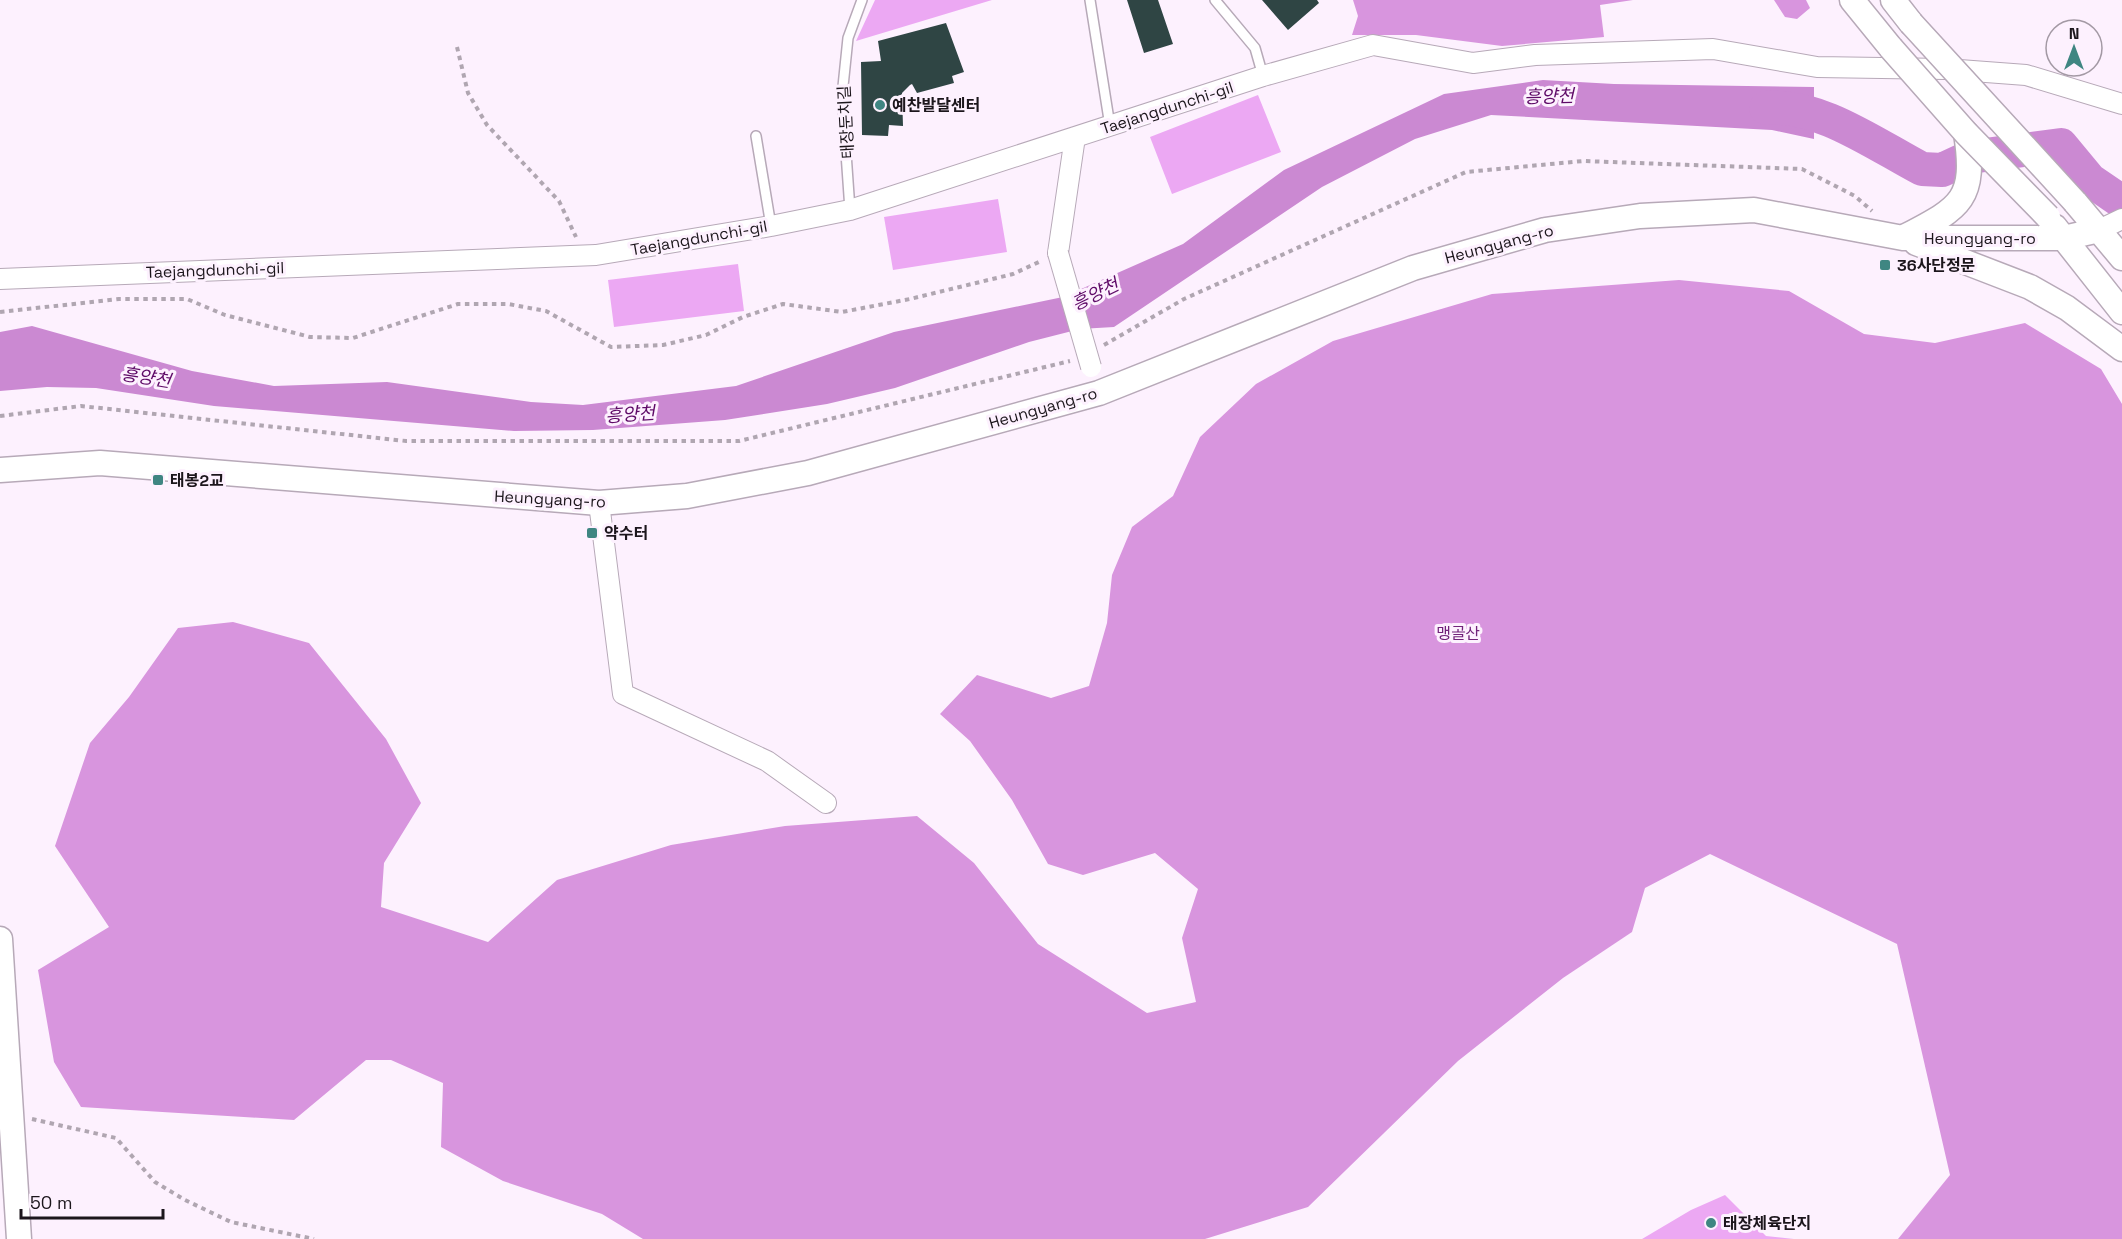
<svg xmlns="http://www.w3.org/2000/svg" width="2122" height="1239" viewBox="0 0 2122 1239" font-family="'Space Grotesk','Noto Sans KR',sans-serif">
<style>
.green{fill:#eca8f3}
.forest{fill:#d895de}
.water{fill:#cb89d2}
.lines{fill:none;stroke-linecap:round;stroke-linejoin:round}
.river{stroke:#cb89d2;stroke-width:34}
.building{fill:#2f4544}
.service-casing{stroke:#b7a9b8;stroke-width:12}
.minor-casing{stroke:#b7a9b8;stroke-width:22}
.tertiary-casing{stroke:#b7a9b8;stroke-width:27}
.path{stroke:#b0a6b1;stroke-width:4;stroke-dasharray:4.5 4.5;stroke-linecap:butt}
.service{stroke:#fff;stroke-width:9}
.minor{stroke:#fff;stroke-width:20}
.tertiary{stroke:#fff;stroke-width:24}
.minor-bridge-casing{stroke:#b7a9b8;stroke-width:22;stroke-linecap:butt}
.tertiary-bridge-casing{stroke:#b7a9b8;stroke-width:27;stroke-linecap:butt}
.minor-bridge{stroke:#fff;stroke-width:20}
.tertiary-bridge{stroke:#fff;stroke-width:24}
.poi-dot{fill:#3f8682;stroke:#fdf1fe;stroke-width:2}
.labels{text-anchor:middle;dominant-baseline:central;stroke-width:6;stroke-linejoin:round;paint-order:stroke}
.poi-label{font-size:16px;font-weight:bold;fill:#1c161c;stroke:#fdf1fe;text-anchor:start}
.street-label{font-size:16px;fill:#1c161c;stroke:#fdf1fe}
.park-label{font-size:16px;fill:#71227a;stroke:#fdf1fe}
.water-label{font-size:18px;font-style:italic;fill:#5e0a67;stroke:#fdf1fe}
</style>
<rect width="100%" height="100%" fill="#fdf1fe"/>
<!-- green -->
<path class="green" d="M875 0H992L856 41Z
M1258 95 1281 152 1172 194 1150 137Z
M998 199 1007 252 893 270 884 217Z
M738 264 744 311 614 327 608 280Z
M1725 1195 1766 1236 1794 1239H1642L1691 1210Z"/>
<!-- forest -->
<path class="forest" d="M1353 0H1633L1600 5 1604 37 1502 46 1416 35H1352L1358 16Z
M1774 0H1806L1810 8 1797 19 1785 17Z
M1679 280 1789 291 1864 334 1935 343 2025 323 2101 369 2122 404V1239H1898L1950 1175 1897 944 1710 854 1645 888 1632 932 1563 978 1458 1061 1308 1207 1205 1239H643L602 1214 503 1181 441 1147 443 1083 391 1060H366L294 1120 81 1107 54 1062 38 970 109 927 55 846 90 743 129 697 178 628 233 622 309 643 386 739 421 803 384 863 381 907 488 942 557 880 671 845 785 826 917 816 974 863 1038 944 1147 1013 1196 1002 1182 938 1198 889 1155 853 1083 875 1048 864 1012 800 970 741 940 714 977 675 1051 698 1089 686 1107 623 1112 575 1132 527 1173 496 1200 437 1256 384 1333 341 1492 294Z"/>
<!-- water -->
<path class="water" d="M1543 80 1614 84 1814 87V139L1772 130 1491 115 1415 139 1322 187 1114 327 1080 329 1029 342 895 388 827 404 725 420 593 430 514 431 214 406 96 388 47 387 0 391V332L32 326 192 371 274 386 387 382 531 402 583 405 736 386 894 332 1063 297 1183 244 1284 170 1444 94Z"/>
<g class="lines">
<!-- river -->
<path class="river" d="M1766 108C1819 103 1876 145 1922 169L1942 170 1970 157 2061 145 2090 180 2122 202"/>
</g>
<!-- building -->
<path class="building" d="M1127 0H1158L1173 44 1144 53Z
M1262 0H1317L1319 3 1288 30Z
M946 23 964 72 952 76 954 83 917 93 912 84 910 85 902 93 903 126 889 125 888 136 862 135 861 62 881 61 878 41Z"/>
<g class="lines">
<!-- service casing -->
<g class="service-casing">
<path id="service" d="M1090 0 1110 126
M1215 0 1255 48 1263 76
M756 136 771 226
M850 210 842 96 848 38 862 0"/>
</g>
<!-- minor casing -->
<g class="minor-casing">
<path id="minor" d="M2099 230 2122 219
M1058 253 1075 137
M0 279 596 255 771 226 850 210 1263 76 1373 45 1473 63 1535 55 1713 49 1817 67 1946 69 2026 75 2122 104
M599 503 623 694 767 761 826 803"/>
</g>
<!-- tertiary casing -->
<g class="tertiary-casing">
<path id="tertiary" d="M1852 0 1891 48
M1893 0 1911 23
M2075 202 2122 258
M2055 227 2122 312
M1906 236C1962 207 1976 199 1966 133
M1916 243 2030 287 2067 308 2122 349
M0 470 100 463 599 503 687 496 808 473 1099 393 1413 268 1545 230 1640 216 1754 210 1903 238H2064L2099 230
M0 939 19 1239"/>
</g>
<!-- path -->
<path class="path" d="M457 47 468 93 487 125 559 201 576 237
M0 312 119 299H187L225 315 310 337 353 338 458 304H508L546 311 611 347 663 345 706 335 743 317 783 304 842 312 910 299 1013 274 1041 261
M1104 345 1184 299 1466 172 1583 161 1802 169 1855 196 1872 211
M0 416 81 406 406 441H739L1070 361
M32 1119 116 1138 155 1182 185 1200 231 1222 314 1239"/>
<!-- service -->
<use href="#service" class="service"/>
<!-- minor -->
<use href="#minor" class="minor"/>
<!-- tertiary -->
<use href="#tertiary" class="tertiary"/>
<!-- minor-bridge casing -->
<g class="minor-bridge-casing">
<path id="minor-bridge" d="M1058 253 1091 367"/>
</g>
<!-- tertiary-bridge casing -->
<g class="tertiary-bridge-casing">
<path id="tertiary-bridge" d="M1911 23 2075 202
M1891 48 1966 133 2048 217"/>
</g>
<!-- minor-bridge -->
<use href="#minor-bridge" class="minor-bridge"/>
<!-- tertiary-bridge -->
<use href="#tertiary-bridge" class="tertiary-bridge"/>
</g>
<!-- markers -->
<g class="poi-dot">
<circle cx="880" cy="105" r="6"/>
<rect x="1879" y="259" width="12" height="12" rx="3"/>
<rect x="152" y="474" width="12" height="12" rx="3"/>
<rect x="586" y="527" width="12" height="12" rx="3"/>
<circle cx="1711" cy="1223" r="6"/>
</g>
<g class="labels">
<!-- poi labels -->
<g class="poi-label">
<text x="892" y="105">예찬발달센터</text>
<text x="1897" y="265">36사단정문</text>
<text x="170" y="480">태봉2교</text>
<text x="604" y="533">약수터</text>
<text x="1723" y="1223">태장체육단지</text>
</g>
<!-- street labels -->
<g class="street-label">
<text transform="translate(1167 108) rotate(-18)">Taejangdunchi-gil</text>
<text transform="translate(846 122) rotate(-93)">태장둔치길</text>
<text transform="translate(699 238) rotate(-10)">Taejangdunchi-gil</text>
<text x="1980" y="238">Heungyang-ro</text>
<text transform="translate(1499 244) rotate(-15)">Heungyang-ro</text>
<text transform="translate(215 270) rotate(-2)">Taejangdunchi-gil</text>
<text transform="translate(1043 408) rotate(-16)">Heungyang-ro</text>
<text transform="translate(550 499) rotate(3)">Heungyang-ro</text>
</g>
<!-- park labels -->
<g class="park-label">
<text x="1458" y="633">맹골산</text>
</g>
<!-- water labels -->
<g class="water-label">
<text transform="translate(1549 96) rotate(-1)">흥양천</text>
<text transform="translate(1095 294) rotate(-26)">흥양천</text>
<text transform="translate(146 377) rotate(9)">흥양천</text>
<text transform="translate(630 414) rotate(-4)">흥양천</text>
</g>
</g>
<!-- north arrow -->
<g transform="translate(2074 48)"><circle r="28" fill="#fdf1fe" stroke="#a399a4" stroke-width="1.5"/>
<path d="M0-4.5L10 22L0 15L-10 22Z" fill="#3f8682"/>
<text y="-9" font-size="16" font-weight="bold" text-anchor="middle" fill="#1c161c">N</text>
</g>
<!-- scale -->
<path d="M21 1209v9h142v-9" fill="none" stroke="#1c161c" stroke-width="3"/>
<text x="30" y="1209" font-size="18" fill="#1c161c" stroke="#fdf1fe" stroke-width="4.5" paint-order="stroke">50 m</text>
</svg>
